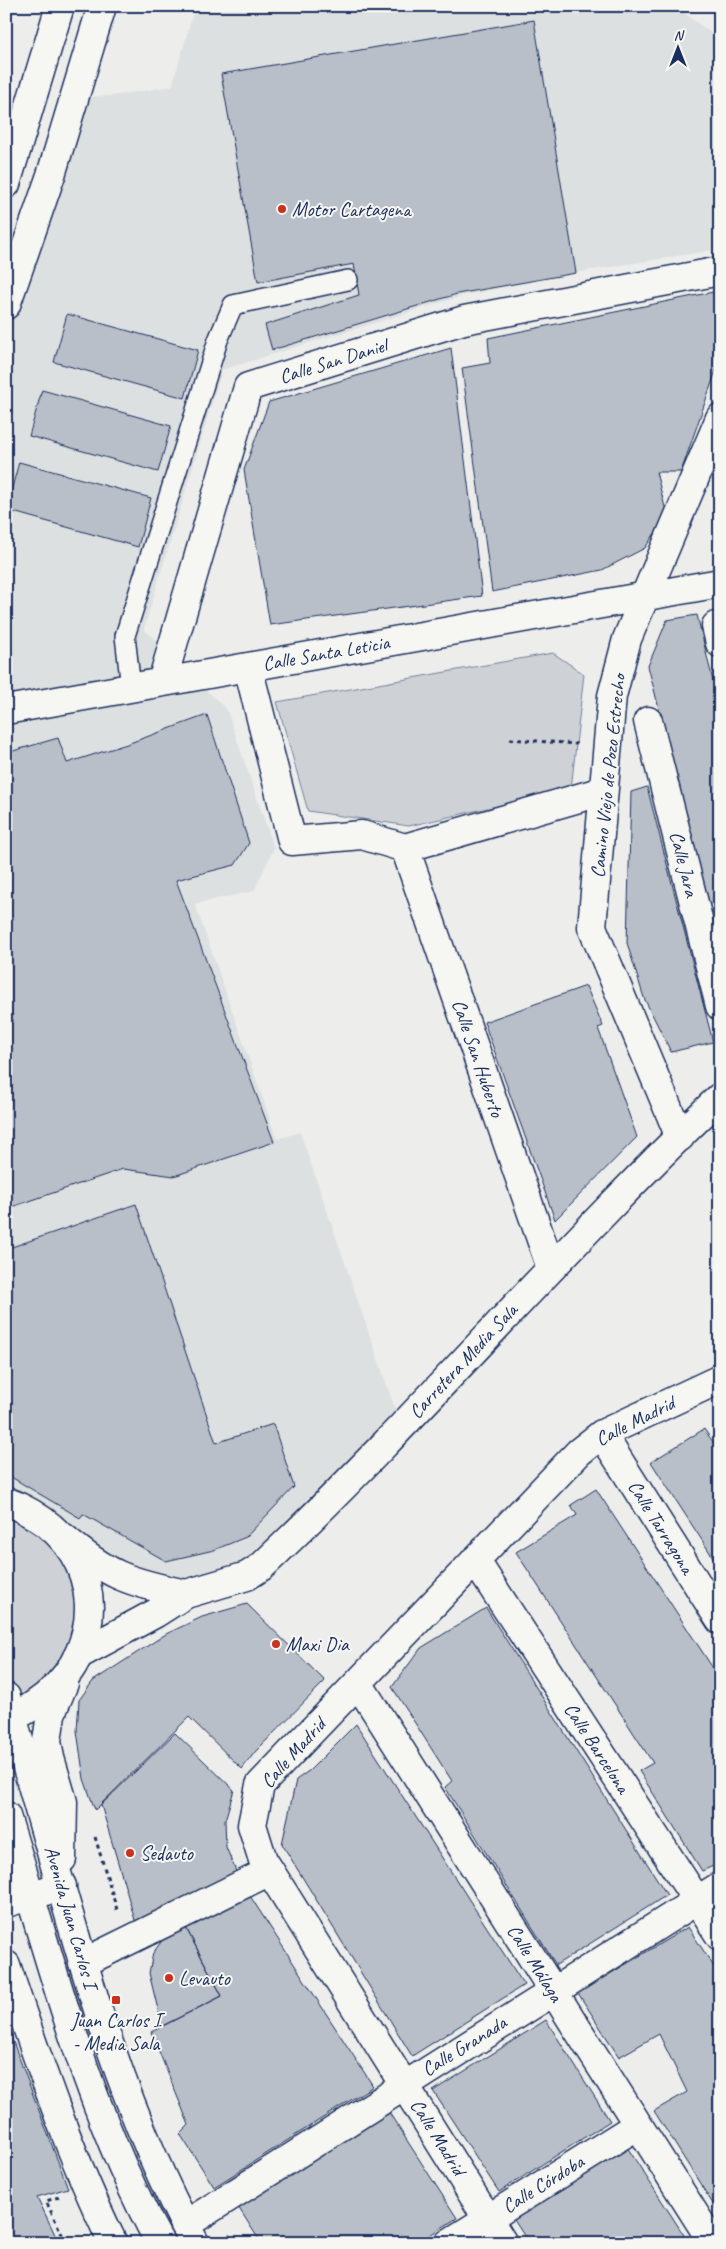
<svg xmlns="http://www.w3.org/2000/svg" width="726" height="2249" viewBox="0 0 726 2249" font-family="Caveat,sans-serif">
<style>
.built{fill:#dde0e1}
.green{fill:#ced2d7;stroke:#74809a}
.building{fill:#b9bfc8;stroke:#1b2f5e}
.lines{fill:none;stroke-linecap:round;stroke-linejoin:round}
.service-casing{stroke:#1b2f5e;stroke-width:22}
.pedestrian-casing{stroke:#1b2f5e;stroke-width:31}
.minor-casing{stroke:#1b2f5e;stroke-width:31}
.secondary-casing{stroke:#1b2f5e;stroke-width:31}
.primary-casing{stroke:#1b2f5e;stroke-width:31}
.trunk-casing{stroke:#1b2f5e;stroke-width:31}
.path{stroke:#1b2f5e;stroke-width:3;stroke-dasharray:4 4;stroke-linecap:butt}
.service{stroke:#f6f6f2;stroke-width:19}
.pedestrian{stroke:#f6f6f2;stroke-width:28}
.minor{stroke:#f6f6f2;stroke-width:28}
.secondary{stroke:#f6f6f2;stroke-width:28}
.primary{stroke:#f6f6f2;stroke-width:28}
.trunk{stroke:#f6f6f2;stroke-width:28}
.poi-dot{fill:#c8321e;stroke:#f6f6f2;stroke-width:2}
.labels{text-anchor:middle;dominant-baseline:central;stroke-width:4;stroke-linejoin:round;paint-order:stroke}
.poi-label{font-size:20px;fill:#1b2f5e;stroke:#f6f6f2;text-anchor:start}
.street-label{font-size:20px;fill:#1b2f5e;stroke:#f6f6f2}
</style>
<rect width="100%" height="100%" fill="#edeeec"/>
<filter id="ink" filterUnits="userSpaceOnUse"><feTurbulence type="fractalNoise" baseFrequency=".02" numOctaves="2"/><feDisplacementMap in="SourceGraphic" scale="10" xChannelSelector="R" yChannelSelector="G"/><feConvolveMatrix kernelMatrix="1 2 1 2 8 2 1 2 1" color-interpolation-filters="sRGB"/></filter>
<g filter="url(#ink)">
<!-- built -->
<path class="built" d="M195 6H675L720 40V249L580 272 462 296 222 370 144 629 227 710 274 848 254 891 195 904 277 1139 300 1132 401 1426 261 1567 170 1590 6 1502V305L74 97 111 96 172 86Z"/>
<!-- green -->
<path class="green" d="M553 653 584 674 571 789 409 826 308 811 277 702Z
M6 1502 53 1528 88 1622 41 1700 6 1697Z"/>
<!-- building -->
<path class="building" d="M534 20 576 273 457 294 272 350 265 325 359 295 354 264 258 282 221 74Z
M713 292 720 359 681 472H656L667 515 645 548 602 570 492 592 462 368 490 363 488 338Z
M67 314 198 350 185 398 54 362Z
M451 348 482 596 270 625 244 470 269 402Z
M42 390 171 426 158 472 29 436Z
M19 462 151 498 138 547 6 510Z
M697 615 720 710V946L648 666 667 620Z
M207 715 249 843 235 865 176 880 274 1142 174 1176 123 1169 6 1209V753L58 738 67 763 127 744Z
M647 787 713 1042 671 1052 644 998 627 943 631 792Z
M586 986 603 1026 598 1028 637 1137 555 1220 484 1022Z
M136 1204 216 1443 273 1424 294 1487 246 1537 214 1550 166 1561 83 1514 80 1518 6 1474V1249Z
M704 1429 713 1442 720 1438V1568L651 1462Z
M596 1489 720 1679V1863L702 1871 639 1771 653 1763 516 1552 577 1515 571 1505Z
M247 1604 325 1681 255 1752 242 1769 189 1717 95 1810 84 1779 77 1731 79 1700 93 1681 166 1634 202 1617Z
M486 1608 667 1895 556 1965 445 1787 452 1781 392 1687 421 1648Z
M356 1724 524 1985 412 2056 282 1844 296 1780 310 1770Z
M175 1733 234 1790 225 1820 226 1847 238 1876 137 1927 101 1805Z
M250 1896 373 2086 214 2187 180 2134 189 2125 151 2032 222 1996 186 1928Z
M688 1927 720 1976V2215L654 2111 687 2092 659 2034 619 2057 578 1993Z
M186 1928 222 1996 162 2026 149 1973 153 1953 163 1939Z
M546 2020 610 2121 499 2192 433 2091Z
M6 2023 68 2188 37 2197 59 2243H6Z
M388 2111 457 2218 417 2243H261L237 2205Z
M627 2147 689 2243H529L512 2217Z"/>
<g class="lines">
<!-- service casing -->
<g class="service-casing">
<path id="service" d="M131 688 125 636 218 340 233 305 348 280"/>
</g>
<!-- pedestrian casing -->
<g class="pedestrian-casing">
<path id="pedestrian" d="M83 1963 270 1871"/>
</g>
<!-- minor casing -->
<g class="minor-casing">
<path id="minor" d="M720 626H716L720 643
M248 667 292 841 362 835 405 848 603 791
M162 682 248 387 464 320 720 271
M6 710 720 583
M648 721 720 1006
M405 848 551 1268
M680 1137 592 927 612 696 627 639 720 418
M602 1434 720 1620
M475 1560 720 1936
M358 1683 713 2243
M6 1903 62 1886
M6 1965C38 2060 69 2153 113 2243
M185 2225 720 1886
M449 2243 638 2125
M503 2243 263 1860 252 1825 260 1785 579 1452 602 1434 720 1379"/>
</g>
<!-- secondary casing -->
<g class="secondary-casing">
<path id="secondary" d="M63 1537C108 1576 129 1582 186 1594
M80 1654 156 1613 186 1594 247 1576 261 1567C420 1417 562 1248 720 1097"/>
</g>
<!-- primary casing -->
<g class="primary-casing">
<path id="primary" d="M6 1502C16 1504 25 1510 34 1515 103 1556 107 1646 46 1696 34 1705 21 1715 6 1719
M6 1697C63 1881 102 2073 195 2243
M6 1816C51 1960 87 2110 160 2243
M62 1859 63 1802 50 1758 47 1741 51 1714 64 1683"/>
</g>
<!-- trunk casing -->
<g class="trunk-casing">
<path id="trunk" d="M6 184 60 6
M6 305 51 175 102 6"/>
</g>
<!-- path -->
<path class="path" d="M510 739 577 744
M95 1837 118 1913
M59 2197 46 2201 66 2243
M228 2235 233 2243"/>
<!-- service -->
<use href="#service" class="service"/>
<!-- pedestrian -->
<use href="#pedestrian" class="pedestrian"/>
<!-- minor -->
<use href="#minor" class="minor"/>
<!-- secondary -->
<use href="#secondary" class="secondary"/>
<!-- primary -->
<use href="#primary" class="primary"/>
<!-- trunk -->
<use href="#trunk" class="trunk"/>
</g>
</g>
<!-- markers -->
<g class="poi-dot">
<circle cx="282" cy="209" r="5"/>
<circle cx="276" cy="1644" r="5"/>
<circle cx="130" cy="1853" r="5"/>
<circle cx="169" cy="1978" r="5"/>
<rect x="111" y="1995" width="10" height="10" rx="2.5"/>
</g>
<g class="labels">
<!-- poi labels -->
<g class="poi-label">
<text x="292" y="209">Motor Cartagena</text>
<text x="286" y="1644">Maxi Dia</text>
<text x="140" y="1853">Sedauto</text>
<text x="179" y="1978">Levauto</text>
<text x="116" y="2020" text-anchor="middle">Juan Carlos I<tspan x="116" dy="23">- Media Sala</tspan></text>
</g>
<!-- street labels -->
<g class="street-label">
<text transform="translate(333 361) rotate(-17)">Calle San Daniel</text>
<text transform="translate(326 653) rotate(-10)">Calle Santa Leticia</text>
<text transform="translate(608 776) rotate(-84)">Camino Viejo de Pozo Estrecho</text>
<text transform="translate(684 864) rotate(76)">Calle Jara</text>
<text transform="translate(478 1058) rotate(71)">Calle San Huberto</text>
<text transform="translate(463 1361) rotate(-47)">Carretera Media Sala</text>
<text transform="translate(635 1421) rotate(-27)">Calle Madrid</text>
<text transform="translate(661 1527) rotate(58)">Calle Tarragona</text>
<text transform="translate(597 1748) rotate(57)">Calle Barcelona</text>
<text transform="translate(293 1753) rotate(-48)">Calle Madrid</text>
<text transform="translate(71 1917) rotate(74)">Avenida Juan Carlos I</text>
<text transform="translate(535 1963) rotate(58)">Calle Málaga</text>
<text transform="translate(464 2046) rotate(-32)">Calle Granada</text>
<text transform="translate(438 2137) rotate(58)">Calle Madrid</text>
<text transform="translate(543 2184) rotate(-32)">Calle Córdoba</text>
</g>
</g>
<!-- margin -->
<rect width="726" height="2249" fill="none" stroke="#f6f6f2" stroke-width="25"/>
<rect x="12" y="12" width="701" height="2224" fill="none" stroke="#1b2f5e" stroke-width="2" filter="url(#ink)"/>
<!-- north arrow -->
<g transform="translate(678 48)" stroke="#f6f6f2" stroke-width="4" paint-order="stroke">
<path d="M0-4L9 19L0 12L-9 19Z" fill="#1b2f5e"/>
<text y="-8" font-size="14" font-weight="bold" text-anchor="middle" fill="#1b2f5e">N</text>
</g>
</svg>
